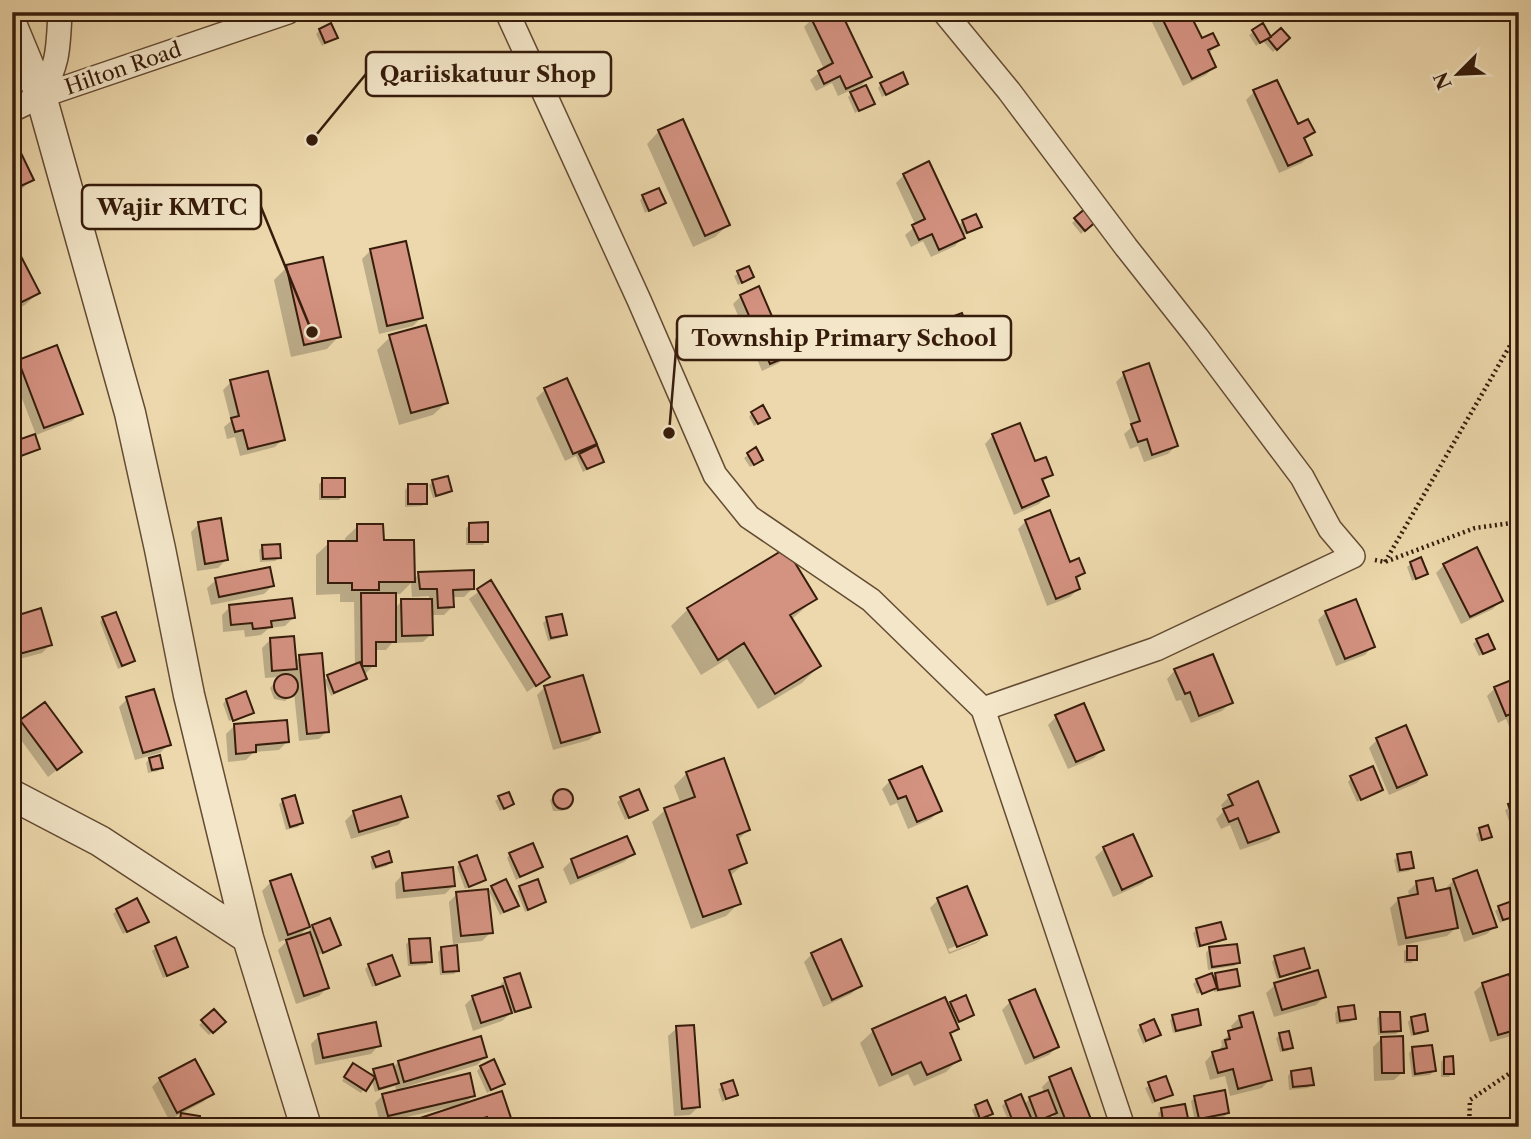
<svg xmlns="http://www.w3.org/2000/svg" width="1531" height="1139" viewBox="0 0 1531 1139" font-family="'Libre Caslon Text',serif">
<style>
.shadow{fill:#0003;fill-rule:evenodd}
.building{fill:#d49281;stroke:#361c0b;stroke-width:2}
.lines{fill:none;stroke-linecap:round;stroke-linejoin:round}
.minor-casing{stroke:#644b33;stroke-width:26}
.tertiary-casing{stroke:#644b33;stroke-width:33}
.path{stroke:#361c0b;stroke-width:4.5;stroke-dasharray:2 3.5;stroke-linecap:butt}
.minor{stroke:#f3e6c9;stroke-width:23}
.tertiary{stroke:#f3e6c9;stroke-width:30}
.labels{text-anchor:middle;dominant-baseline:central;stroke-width:6;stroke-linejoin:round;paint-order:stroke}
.street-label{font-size:21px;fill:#361c0b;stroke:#f3e6c9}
.leader{fill:none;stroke:#361c0b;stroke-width:2.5}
.callout-dot{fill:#361c0b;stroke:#f3e6c9;stroke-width:2.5}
.callout{fill:#f3e6c9;stroke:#361c0b;stroke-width:2.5}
.callout-label{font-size:23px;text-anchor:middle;font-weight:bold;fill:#361c0b}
</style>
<rect width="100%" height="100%" fill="#ecd8ac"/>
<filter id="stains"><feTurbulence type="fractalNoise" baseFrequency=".00286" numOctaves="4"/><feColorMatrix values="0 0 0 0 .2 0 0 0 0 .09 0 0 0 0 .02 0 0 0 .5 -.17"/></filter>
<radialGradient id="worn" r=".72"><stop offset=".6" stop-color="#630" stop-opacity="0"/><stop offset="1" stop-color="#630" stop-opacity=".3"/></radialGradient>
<!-- shadow -->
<path class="shadow" d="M1150 12H1187L1202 41 1217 45 1208 54 1214 67 1206 75 1183 86 1148 14Z
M1247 12H1257L1253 17Z
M812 19 870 76 862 85 838 96 832 83 816 91 810 80 824 69 804 27Z
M1262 26 1271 39 1288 38 1273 52 1263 41 1256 46 1249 35Z
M320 30 336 37 322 46 316 34Z
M881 84H906L882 97 878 88Z
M854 91 873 103 855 113 848 97Z
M1254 92 1297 126 1313 132 1304 141 1310 155 1302 163 1279 173 1246 100Z
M659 131 728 225 715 237 693 247 647 144Z
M12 156 32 179 23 188 12 193Z
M904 175 958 226 963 221 980 227 962 236 963 237 955 246 931 257 923 241 911 247 905 235 916 226 896 183Z
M643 197 664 203 645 213 640 200Z
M1087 210 1096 220 1081 234 1072 223Z
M12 242 38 293 25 305 12 312Z
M371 250 421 318 413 326 379 334 362 259Z
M287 267 339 336 327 349 291 357 274 280Z
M748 268 752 277 738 285 734 276Z
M741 296 787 355 779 363 762 371 733 304Z
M390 337 446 403 433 415 399 425 377 350Z
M19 361 81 413 72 421 36 435 12 372V368Z
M1124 374 1176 446 1168 454 1144 462 1138 446 1130 449 1124 434 1132 427 1116 382Z
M566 380 595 443 586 452 602 461 583 472 576 456 565 461 536 398 545 390Z
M231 382 283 439 275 447 240 456 235 437 227 439 224 427 231 421 223 390Z
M752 413 768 418 754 426 749 417Z
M993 435 1051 474 1042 483 1047 496 1039 504 1014 515 985 444Z
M16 443 38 449 17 459 13 446Z
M748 455 758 463 750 467 744 458Z
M323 480 343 496 339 500H319V484Z
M433 482 450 491 447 494 433 498 429 485Z
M408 486 425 503 422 506 405 507V490Z
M1026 521 1069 564 1083 573 1075 581 1078 589 1070 597 1047 606 1018 529Z
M199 524 226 560 218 568 197 571 191 532Z
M470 525 486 541 483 545H466V528Z
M358 526 382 542 413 580 419 574 472 589 464 597H452V607L444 615H431V634L423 642 392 643 386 650H374V665L366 673H363L365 679 331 696 324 680 355 666 354 602H340V594L316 595V555L329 543H345V538ZM411 583 412 597 429 596V600L402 601 394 609V594H400Z
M263 546 279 558 275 561 260 562 259 550Z
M785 550 815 599 791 620 819 666 802 683 758 709 727 659 701 675 671 626 688 609Z
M1411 564 1426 574 1412 581 1407 567Z
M1444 565 1501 600 1493 609 1461 624 1436 573Z
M216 580 272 586 264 594 211 605 207 588Z
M490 583 548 677 527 692 469 599Z
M230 607 293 618 285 626 269 628 261 635 245 637 244 630 223 632 222 615Z
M1326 612 1373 646 1365 655 1336 666 1318 620Z
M103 618 133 661 130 664 118 669 100 622Z
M12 619 50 645 42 653 12 661Z
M547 619 565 634 561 638 548 641 543 623Z
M271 639 294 662 300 657 327 731 319 739 299 741 294 693 285 701 274 699 270 688 279 677 265 678 262 648Z
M1477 640 1493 649 1479 656 1473 644Z
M1175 670 1230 703 1222 711 1191 723 1181 700 1176 701 1167 679Z
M1519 679V740L1515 741 1506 719 1498 723 1487 696 1495 688Z
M545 687 598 732 589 740 553 750 537 695Z
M127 699 169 744 160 753 135 760 119 707Z
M226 700 250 712 229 721 223 704Z
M1056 717 1102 749 1094 758 1068 769 1048 725Z
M21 721 80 752 48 777 13 729Z
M234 726 287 742 279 750 254 752 246 760 228 762 226 734Z
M1377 740 1425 774 1417 783 1389 795 1369 748Z
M149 759 161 767 158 771 148 773 146 763Z
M687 773 748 830 737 841 745 863 729 877 739 903 726 916 691 929 652 822 665 810 681 804 674 786Z
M1351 778 1381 790 1357 802 1348 782Z
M890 781 939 811 931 819 908 829 897 803 890 806 882 789Z
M563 790 569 792 571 802 563 811H553L550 800 558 792Z
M1229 797 1277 832 1269 840 1240 850 1230 825 1221 829 1216 819 1224 811 1221 805Z
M400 798 406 817 398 825 351 839 345 821 353 813Z
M499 798 512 804 500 811 495 801Z
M621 799 646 809 625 820 617 802Z
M283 801 301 823 298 827 286 830 279 804Z
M1519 803V821L1510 824 1505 810Z
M1480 830 1490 836 1479 842 1476 834Z
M1132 836 1150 876 1142 884 1113 897 1095 857 1104 849Z
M626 838 633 854 624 862 570 885 563 869 571 861Z
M510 854 541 867 516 880 507 858Z
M1398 856 1412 867 1409 871 1397 873 1394 860Z
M373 858 390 862 387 866 372 870 370 862Z
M460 863 484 880 465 889 457 867Z
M403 874 453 886 445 894 396 899 395 883Z
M290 876 308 927 296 939 311 933 309 930 313 926 339 945 316 956 327 988 319 996 296 1004 278 950 290 938 279 942 262 891 270 883Z
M1454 880 1495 926 1487 934 1464 942 1456 917 1454 918 1456 928 1447 936 1398 946 1390 908 1398 900 1410 898 1408 891 1417 883 1435 893 1447 891 1446 888Z
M492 887 517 905 500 915 489 891Z
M520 888 544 902 525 912 517 891Z
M457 894 491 932 482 941 453 944 449 902Z
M938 900 985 935 977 943 949 954 930 908ZM978 937V941L950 952 948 949Z
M1499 908 1515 915 1500 923 1495 911Z
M117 910 146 921 123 934 113 914Z
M1197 930 1224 939 1220 942 1197 948 1193 933Z
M410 941 430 961 426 965 408 966 406 944Z
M156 948 186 966 163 978 152 951Z
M442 948 458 970 454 974 440 975 438 952Z
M1408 948 1415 960 1411 963H1404V951Z
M1209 949 1238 963 1234 966 1208 970 1206 953Z
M812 954 860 986 851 994 823 1007 804 962Z
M1275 958 1308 968 1304 971 1277 979 1272 962Z
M369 965 398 975 394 979 372 987 365 969Z
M1216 975 1238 985 1235 989 1214 992 1213 987 1197 994 1193 984 1197 980 1212 978Z
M505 980 529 1006 525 1010 511 1014V1013L502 1021 473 1031 465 1005 473 997 502 988 501 984Z
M1483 984 1519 1012V1031L1515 1035 1490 1042 1474 992Z
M1275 985 1324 997 1316 1005 1274 1017 1266 993Z
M1010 1002 1057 1047 1049 1055 1025 1065 1002 1010Z
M951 1004 972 1015 955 1024 956 1029 949 1036 959 1059 946 1072 914 1086 908 1074 879 1087 860 1043 873 1031 947 1007Z
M1339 1009 1354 1018 1350 1022 1336 1024 1335 1013Z
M214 1012 223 1022 209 1035 199 1025Z
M1252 1014 1270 1079 1262 1088 1230 1096 1225 1076 1210 1080 1205 1062 1213 1053 1218 1052 1222 1045 1221 1041 1233 1032 1231 1026 1239 1018Z
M1381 1014 1400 1030 1396 1034 1378 1035 1377 1018Z
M1173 1017 1199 1024 1196 1028 1173 1033 1170 1020Z
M1412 1018 1426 1031 1422 1034 1411 1036 1408 1022Z
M1141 1026 1159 1035 1143 1044 1137 1030Z
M677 1028 698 1107 690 1115 674 1116 668 1036Z
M1280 1035 1291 1047 1288 1051 1280 1052 1276 1038Z
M319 1036 379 1045 371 1054 315 1065 311 1044Z
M1381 1039 1403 1072 1394 1080 1374 1081 1373 1047Z
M1413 1049 1434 1071 1430 1075 1412 1077 1409 1053Z
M485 1057 477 1065 402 1088 403 1091 473 1095 463 1106 512 1127H399L452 1109 451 1107 380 1123 375 1103 383 1095 397 1092 395 1086 375 1092 371 1079 361 1093 342 1081 350 1068 369 1075 374 1071 393 1068 398 1062Z
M1444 1058 1452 1073 1449 1077H1441V1062Z
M481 1067 503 1084 487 1093 477 1071Z
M1291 1072 1312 1084 1308 1088 1289 1090 1288 1076Z
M1165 1078 1171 1094 1152 1104 1145 1088Z
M160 1079 211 1094 203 1102 169 1120 152 1087Z
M1050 1079 1092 1127 1056 1124 1053 1115 1034 1123 1032 1117 1026 1124 1011 1127 1002 1106 1006 1102 1024 1105 1030 1098 1044 1093 1042 1087Z
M731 1083 736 1095 722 1102 718 1089Z
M1195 1098 1228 1113 1224 1117 1195 1122 1191 1101Z
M976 1106 991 1114 977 1122 972 1110Z
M1162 1110 1187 1122 1183 1126 1160 1127 1158 1113Z
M181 1115 198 1121 211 1127H173V1123Z"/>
<!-- building -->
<path class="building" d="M824 12H841L872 77 846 89 840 76 824 84 818 71 833 63 811 18Z
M1159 12H1189L1202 38 1213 33 1219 45 1208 50 1216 67 1192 79Z
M331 23 338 38 325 43 319 29Z
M1263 23 1271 37 1260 43 1252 30Z
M1281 28 1290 38 1277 50 1268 39Z
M903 72 908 84 886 95 880 83Z
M1277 80 1298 124 1308 119 1315 132 1304 138 1312 155 1288 166 1253 90Z
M866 85 875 104 859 111 850 92Z
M683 119 730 225 705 236 658 130Z
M20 151 34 180 12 190V154Z
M929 161 965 238 939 250 932 234 919 240 912 225 925 219 903 174Z
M659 188 666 203 649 211 642 195Z
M1087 207 1098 220 1085 231 1074 218Z
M976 214 982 227 967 233 962 220Z
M12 239 40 293 12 307Z
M406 241 423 318 387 326 370 249Z
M323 257 341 337 304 345 286 265Z
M749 266 754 277 742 283 737 271Z
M759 286 789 356 770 364 740 295Z
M962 313 968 330 947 339 940 321Z
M426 325 448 403 411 413 389 335Z
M57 345 83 414 44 428 18 360Z
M1149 363 1178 446 1152 455 1147 439 1138 442 1131 424 1140 421 1123 372Z
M268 371 285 440 248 449 243 430 235 432 231 418 239 416 230 380Z
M567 378 597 444 573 454 544 388Z
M763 405 770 418 758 424 751 412Z
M1020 423 1035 461 1046 457 1053 475 1042 479 1049 496 1022 508 992 434Z
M35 434 40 449 21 456 15 441Z
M597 445 604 462 587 469 579 454Z
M756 447 763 460 754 465 747 453Z
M448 476 452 491 436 496 432 480Z
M322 478H345V497H322Z
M408 484H427V504H408Z
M1050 510 1070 562 1079 558 1085 573 1076 577 1080 589 1056 599 1025 520Z
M221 518 228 560 205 564 198 522Z
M488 522V542H469V523Z
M357 524H383L384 540H414L415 582H379V590H352V583H328V541H357Z
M280 544 281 558 263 559 262 545Z
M1477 547 1503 601 1470 617 1443 564Z
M786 548 817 599 790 615 821 666 775 694 744 643 718 660 687 608Z
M1421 557 1428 574 1416 579 1410 562Z
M270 567 274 586 219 597 215 578Z
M474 570V589L453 590 454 607 438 608 437 589H420L418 572Z
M491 580 550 677 536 686 477 589Z
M361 593H396V642H376V666H362Z
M292 598 295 618 271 621 272 627 253 629 252 623 231 625 229 605Z
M401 599H432L433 635 402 636Z
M1356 599 1375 647 1345 659 1325 611Z
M41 608 52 645 12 656V617Z
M116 612 135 661 122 666 102 617Z
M562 614 567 635 551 638 546 617Z
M1488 634 1495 649 1483 654 1476 639Z
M294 636 297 669 272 671 270 638Z
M322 653 329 732 307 734 299 655Z
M1213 654 1233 703 1199 716 1190 692 1185 694 1174 669Z
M360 662 367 679 334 693 327 675Z
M274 686a12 12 0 1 1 24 0a12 12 0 1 1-24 0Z
M583 675 600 732 561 743 544 686Z
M1519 677V722L1515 712 1506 716 1494 687Z
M154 689 171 745 143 753 126 697Z
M246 691 254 713 233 721 226 699Z
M45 702 82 752 57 770 20 720Z
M1084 703 1104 750 1076 762 1055 715Z
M287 720 289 742 256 745V752L236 754 234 724Z
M1406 725 1427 775 1397 788 1376 738Z
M160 755 163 768 152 770 149 758Z
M724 758 750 830 737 835 747 863 729 870 741 904 703 917 664 808 695 797 686 772Z
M922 766 942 811 917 822 906 796 898 799 889 780Z
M1373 766 1383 790 1361 800 1350 776Z
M1258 781 1279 832 1248 843 1238 818 1229 822 1223 809 1233 805 1228 795Z
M553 799a10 10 0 1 1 20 0a10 10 0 1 1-20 0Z
M639 789 648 810 629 818 620 797Z
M509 792 514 804 504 809 498 796Z
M295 795 303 823 290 827 282 799Z
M401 796 408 817 359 832 353 811Z
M1519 801V820L1514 822 1508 804Z
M1488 825 1492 837 1482 840 1479 828Z
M1133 834 1152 876 1122 890 1103 847Z
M627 836 635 854 578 878 571 859Z
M533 843 543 867 520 877 509 853Z
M389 851 392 862 376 867 372 857Z
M1411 852 1414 868 1400 870 1397 854Z
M477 855 486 880 469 887 459 862Z
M453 867 455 886 404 891 402 873Z
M1477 870 1497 927 1473 934 1453 879Z
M291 874 310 927 288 935 270 881Z
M1433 878 1436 891 1450 888 1458 928 1406 938 1398 898 1418 894 1416 881Z
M506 879 519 906 504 912 491 886Z
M538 879 546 902 528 910 519 886Z
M967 886 987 935 957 947 937 898Z
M488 889 493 933 461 936 456 892Z
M137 898 149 922 127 932 116 909Z
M1512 901 1517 916 1503 920 1498 906Z
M330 918 341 945 323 953 312 925Z
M1221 922 1226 939 1200 946 1196 928Z
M310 932 329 988 304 996 286 940Z
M176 937 188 967 167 976 155 946Z
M430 938 432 962 411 963 409 939Z
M841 939 862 986 832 1000 811 953Z
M1237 944 1240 963 1212 967 1209 947Z
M457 945 459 971 443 972 441 947Z
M1407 946H1417V960H1407Z
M1304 948 1310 968 1280 977 1274 956Z
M392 955 400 976 376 985 368 964Z
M1237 969 1240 986 1218 990 1215 973Z
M1318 970 1326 997 1282 1010 1274 983Z
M520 973 531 1007 515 1012 504 978Z
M1212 973 1217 988 1202 994 1196 979Z
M1509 974 1519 1006V1029L1498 1035 1482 983Z
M503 986 512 1013 481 1023 472 996Z
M1035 989 1059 1047 1034 1058 1009 1000Z
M966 995 974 1015 959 1022 950 1002Z
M945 997 959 1029 950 1033 961 1060 927 1075 921 1062 892 1075 872 1029Z
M1354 1005 1356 1019 1340 1021 1338 1007Z
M214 1009 226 1022 213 1033 201 1020Z
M1198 1009 1201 1025 1176 1031 1172 1015Z
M1253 1012 1272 1080 1238 1089 1233 1069 1218 1073 1212 1052 1227 1048 1225 1040 1230 1039 1228 1031 1242 1027 1239 1016Z
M1380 1012H1400L1401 1031 1381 1032Z
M1425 1014 1428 1031 1414 1034 1411 1017Z
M1154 1019 1161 1035 1146 1041 1140 1025Z
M376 1022 381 1046 323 1058 318 1034Z
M694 1025 700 1107 682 1109 676 1026Z
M1289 1031 1293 1048 1283 1050 1279 1033Z
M481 1036 487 1057 404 1082 398 1061Z
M1403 1036 1404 1073H1382L1381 1037Z
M1432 1045 1436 1071 1415 1074 1412 1047Z
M1453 1056 1454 1074H1444V1057Z
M195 1059 214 1094 177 1113 159 1078Z
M494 1059 505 1084 491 1090 480 1066Z
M353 1063 375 1077 366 1091 344 1077Z
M393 1064 399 1083 379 1089 373 1069Z
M1071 1068 1094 1127H1048L1065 1119 1049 1077Z
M1311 1068 1314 1085 1293 1087 1291 1071Z
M470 1073 475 1096 388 1116 382 1094Z
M1166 1076 1173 1095 1155 1101 1148 1082Z
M733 1080 738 1095 726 1099 721 1084Z
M1048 1090 1057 1113 1038 1121 1029 1097Z
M1225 1090 1229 1113 1199 1119 1194 1096Z
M502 1091 514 1127H490L487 1117 456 1127H393Z
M1021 1094 1032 1120 1015 1127 1005 1101Z
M987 1100 993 1114 980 1119 975 1105Z
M1185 1104 1189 1123 1164 1126 1161 1108Z
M181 1113 200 1116V1120L213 1122V1127H179Z
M662 1119 666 1127H650L649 1125Z"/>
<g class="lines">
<!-- minor casing -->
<g class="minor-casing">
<path id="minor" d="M507 12 639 300 715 475 749 517 871 600 983 709 1123 1127
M944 12 1009 91 1126 247 1197 337 1302 477 1330 529 1353 556 1156 649 983 709
M41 96C59 61 58 50 60 12
M12 110 41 96 288 12"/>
</g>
<!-- tertiary casing -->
<g class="tertiary-casing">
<path id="tertiary" d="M12 26 41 96 130 413 160 549 189 695 248 938 306 1127
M12 795 100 841 248 938"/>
</g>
<!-- path -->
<path class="path" d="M1375 560 1385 562 1475 528 1519 522
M1385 562 1519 330
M1469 1127 1470 1100 1519 1067"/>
<!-- minor -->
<use href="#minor" class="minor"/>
<!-- tertiary -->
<use href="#tertiary" class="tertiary"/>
</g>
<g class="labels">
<!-- street labels -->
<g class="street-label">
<text transform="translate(123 68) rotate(-19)">Hilton Road</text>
</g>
</g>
<!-- callouts -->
<path class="leader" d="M312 140L366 74M312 332L261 207M669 433L677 338"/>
<g class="callout-dot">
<circle cx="312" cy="140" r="7"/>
<circle cx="312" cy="332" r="7"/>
<circle cx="669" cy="433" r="7"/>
</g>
<g class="callout">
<rect x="366" y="52" width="245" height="44" rx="7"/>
<rect x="82" y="185" width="179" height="44" rx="7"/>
<rect x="677" y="316" width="334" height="44" rx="7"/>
</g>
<g class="callout-label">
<text x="488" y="82">Qariiskatuur Shop</text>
<text x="172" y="215">Wajir KMTC</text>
<text x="844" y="346">Township Primary School</text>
</g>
<!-- margin -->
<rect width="1531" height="1139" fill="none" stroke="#ecd8ac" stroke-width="42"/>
<rect x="14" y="14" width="1503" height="1111" fill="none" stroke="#361c0b" stroke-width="3.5"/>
<rect x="21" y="21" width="1489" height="1097" fill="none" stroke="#361c0b" stroke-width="2"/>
<!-- north arrow -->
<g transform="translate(1458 74) rotate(246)" stroke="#f3e6c9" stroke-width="5" paint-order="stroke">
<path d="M0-5L12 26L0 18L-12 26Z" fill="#361c0b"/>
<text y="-10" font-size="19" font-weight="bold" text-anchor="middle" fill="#361c0b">N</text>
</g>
<rect width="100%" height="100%" filter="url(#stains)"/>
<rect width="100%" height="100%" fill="url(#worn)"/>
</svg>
